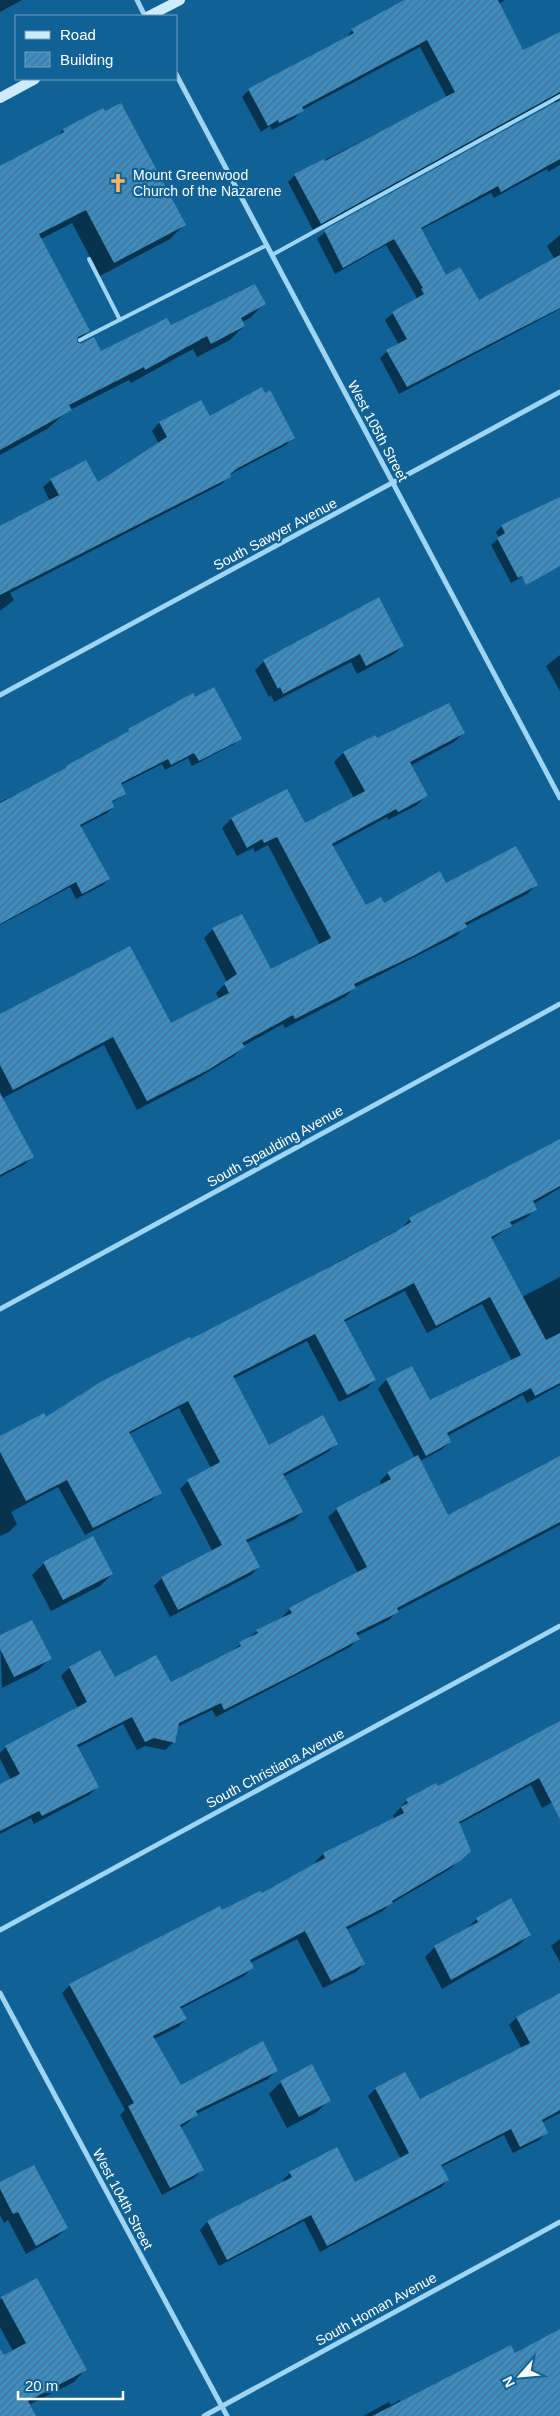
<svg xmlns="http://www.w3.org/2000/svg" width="560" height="2416" viewBox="0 0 560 2416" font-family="Arial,sans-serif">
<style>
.shadow{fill:#0007}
.building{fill:url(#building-hatch)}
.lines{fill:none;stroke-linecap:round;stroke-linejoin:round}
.service{stroke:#9ed4f4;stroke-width:4}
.minor{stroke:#9ed4f4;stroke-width:5}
.secondary{stroke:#ceebfd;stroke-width:10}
.labels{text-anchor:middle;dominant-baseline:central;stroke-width:4.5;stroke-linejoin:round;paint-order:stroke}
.poi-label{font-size:14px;fill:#fff;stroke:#106195;text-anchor:start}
.street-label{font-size:14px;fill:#fff;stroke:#106195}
</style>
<defs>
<pattern id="building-hatch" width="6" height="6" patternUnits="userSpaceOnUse" patternTransform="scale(1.25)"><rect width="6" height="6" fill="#3e8dbe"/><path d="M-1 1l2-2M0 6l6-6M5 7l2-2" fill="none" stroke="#447390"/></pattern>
</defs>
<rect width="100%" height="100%" fill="#106195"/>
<!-- shadow -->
<path class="shadow" d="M0 0H22L0 12Z
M407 0H505L498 4 522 52 560 34V165L548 172 547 169 494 198 491 193 420 230 445 277 478 302 555 260 547 246 560 235V309L399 394 380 358 387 351 399 345 385 320 393 313 416 300V296L386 245 335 274 317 239 325 232 557 103 550 100 313 230 288 182 295 175 447 98 420 47 302 110 295 118 272 130 270 126 261 132 242 97 249 90 346 39 352 30Z
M63 130 184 225 170 239 100 276 72 223 41 239 89 330 76 343 100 353 171 327 264 304 250 318 242 322 244 326 230 340 197 357 193 349 131 383 129 380 68 411 47 429 0 455V167L55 139Z
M201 401 210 418 293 437 286 445 229 475 222 484 10 593 14 600 0 611V528L50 501 43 487 51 480 97 484 159 444 152 431 159 423Z
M560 499V556L511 583 491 545 499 538 496 532 502 526Z
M403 646 394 654 357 674 351 662 274 702 271 695 269 697 255 670 264 661Z
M560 655V691L546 666Z
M195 699 240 738 234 744 192 766 188 758 165 770 162 764 121 785 125 794 111 803 113 807 107 813 80 827 109 879 103 885 76 899 70 887 0 925V802L62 772 123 736 129 730Z
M464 733 454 742 410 766 426 796 417 805 388 820 387 817 332 847 365 907 383 905 445 885H536L527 894 465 926 456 936 354 988 345 997 285 1028 283 1024 243 1046 234 1056 198 1078 137 1110 104 1045 3 1098 0 1092V1016L170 1025 219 999 216 993 227 982 204 938 213 929 270 971 320 945 268 845 255 852 253 848 237 856 222 828 231 819 304 824 354 798 334 762 343 753 375 737 377 740Z
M0 1110 32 1157 25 1164 0 1177Z
M560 1139V1188L533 1204 536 1209 527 1217 510 1226 491 1240 522 1297 560 1277V1385L527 1403 523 1395 447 1436 450 1442 441 1450 420 1461 447 1516 560 1458V1525L397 1611 389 1620 357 1636 358 1639 350 1647 216 1717 212 1710 177 1727 174 1742 165 1750 145 1746 137 1750 123 1724 77 1748 97 1787 89 1795 34 1824 31 1818 0 1834V1786L11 1780 0 1759V1753L6 1747 78 1708 61 1676 69 1668 114 1679 171 1684 231 1652 257 1631 283 1619 282 1617 290 1609 358 1573 328 1517 337 1509 381 1484 380 1481 388 1473 415 1458 378 1389 386 1380 411 1367 430 1402 512 1361 482 1304 427 1333 405 1291 344 1322 375 1380 367 1388 339 1402 307 1341 233 1379 269 1447 336 1444 328 1452 283 1477 302 1512 294 1520 246 1543 259 1567 251 1575 170 1617 154 1586 162 1578 213 1552 180 1489 188 1481 211 1468 179 1408 129 1434 160 1492 152 1500 85 1535 58 1487 11 1512 17 1524 9 1532 0 1536V1438L45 1419 402 1228 410 1219 556 1143Z
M44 1563 112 1574 100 1586 51 1611 32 1575Z
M0 1637 50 1658 38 1670 2 1688Z
M560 1730V1798L542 1808 531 1785 459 1824 461 1859 450 1869 389 1905 383 1911 346 1930 364 1964 356 1972 323 1988 297 1939 250 1963 252 1968 244 1976 180 2009 186 2019 178 2027 154 2039 180 2086 276 2071 268 2079 196 2114 188 2123 180 2128 202 2170 194 2178 162 2195 120 2115 125 2110 62 1993 70 1985 221 1911 261 1895 316 1864 315 1862 323 1854 395 1819 393 1816 407 1800Z
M477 1919 529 1934 520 1944 442 1989 425 1957 435 1947 467 1928Z
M560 1939V1962L551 1946Z
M560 1994V2113L541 2123 546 2132 539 2140 513 2153 504 2135 441 2167 448 2180 441 2187 320 2252 304 2221 219 2266 200 2230 207 2222 283 2183V2180L290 2173 355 2183 401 2159 368 2096 375 2089 405 2074 419 2101 522 2049 509 2025 516 2018Z
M311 2066 329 2100 317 2112 287 2128 269 2094 281 2082Z
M0 2184 66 2228 57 2237 26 2254 8 2220 4 2223 0 2215Z
M2 2298 85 2370 74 2382 29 2405 32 2416H0V2359L13 2351 0 2327V2300Z
M560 2331V2416H363L389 2402 391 2405 400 2400 401 2402 515 2354Z"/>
<!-- building -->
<path class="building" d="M404 0H498L523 50 560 32V92L321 224 294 174 324 159 325 161 455 92 427 40 302 107 304 111 279 123 278 120 268 126 248 89 354 33 351 29Z
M560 100V159L501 192 498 186 421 228 446 275 460 267 479 300 560 255V308L407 387 386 350 407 339 392 312 424 294 421 289 423 288 394 239 343 268 324 230Z
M121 103 186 225 114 263 86 210 39 234 90 331 78 337 77 342 81 344 94 337 101 351 167 318 171 325 255 284 266 304 241 318 245 326 211 344 207 336 145 370 144 367 69 405 72 410 0 450V166L64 132 63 129 103 108 105 111Z
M262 387 265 393 270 390 295 438 238 468 230 474 231 477 0 595V526L59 495 50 479 86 460 98 482 167 437 159 422 201 400 210 416Z
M560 497V566L526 585 522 576 518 578 497 538 505 533 501 525Z
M379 597 404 646 366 666 360 654 283 694 280 687 278 689 263 660Z
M214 687 242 739 199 761 194 753 171 765 168 759 121 783 126 794 112 801 114 807 80 825 110 879 82 894 76 882 0 924V803L66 768V766L129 731 128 729 193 693 195 697Z
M449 703 465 733 410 762 428 796 398 812 396 809 332 844 366 905 381 897 384 903 440 871 446 883 516 846 538 885 465 923 467 927 413 956 354 984 356 988 295 1019 293 1015 242 1043 245 1047 208 1070 147 1101 113 1037 13 1090 0 1065V1014L130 946 171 1023 229 993 224 983 237 974 212 928 242 914 271 969 331 938 277 837 264 843 262 839 247 848 231 818 287 789 305 823 365 791 343 752 375 735 377 738Z
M0 1093 34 1157 0 1175Z
M560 1139V1186L533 1201 537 1210 510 1222 512 1226 491 1237 546 1340 560 1333V1383L535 1396 531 1388 447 1433 451 1442 426 1456 386 1379 412 1366 430 1400 521 1355 490 1297 436 1326 414 1283 344 1320 376 1380 347 1395 315 1334 233 1376 269 1445 323 1415 338 1444 283 1474 303 1512 246 1540 260 1567 178 1610 161 1577 222 1545 187 1480 220 1462 188 1401 129 1432 162 1493 93 1528 67 1480 26 1501 0 1452V1436L44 1413 46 1417 102 1381 190 1337 191 1339 341 1261 395 1232 411 1222 409 1218Z
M418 1455 448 1515 560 1456V1522L397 1608 399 1612 356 1633 360 1639 293 1675 224 1710 221 1703 179 1723 175 1743 154 1738 145 1742 132 1717 77 1745 99 1787 42 1816 39 1811 0 1831V1784L20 1774 5 1746 87 1702 69 1667 100 1650 115 1677 156 1655 171 1682 241 1646 239 1642 258 1633 256 1630 292 1613 289 1608 367 1567 336 1508 391 1479 387 1472Z
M93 1536 113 1574 63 1600 43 1562Z
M32 1620 52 1659 14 1677 0 1649V1635Z
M560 1721V1819L539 1778 459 1822 471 1851 460 1861 392 1901 393 1903 346 1927 365 1964 331 1981 305 1931 250 1960 254 1968 180 2007 187 2019 153 2036 181 2085 263 2041 278 2071 196 2111 198 2115 180 2125 204 2170 170 2188 128 2106 134 2103 69 1984 220 1906 222 1910 260 1891 262 1893 325 1858 323 1853 404 1813 401 1807 408 1803 406 1799 436 1783 438 1786Z
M511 1898 531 1935 451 1980 434 1946 478 1922 476 1918Z
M560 1993V2110L542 2120 548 2133 520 2147 511 2129 441 2165 449 2180 327 2246 311 2215 227 2260 207 2221 292 2177 289 2172 337 2147 355 2182 409 2153 375 2088 405 2072 420 2099 530 2043 516 2017Z
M312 2064 331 2101 299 2117 280 2081Z
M34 2165 68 2228 36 2246 18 2212 13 2214 0 2189V2182Z
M37 2278 87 2370 28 2401 36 2416H0V2349L4 2355 26 2343 1 2297Z
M560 2329V2416H372L511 2345 515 2353Z"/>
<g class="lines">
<!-- service -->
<path class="service" d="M272 255 560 96
M89 259 120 320
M80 340 267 245"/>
<!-- minor -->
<path class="minor" d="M137 0 145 16
M176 74 560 798
M0 695 560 392
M0 1309 560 1004
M0 1930 560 1626
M0 1993 227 2416
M204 2416 560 2222"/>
<!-- secondary -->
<path class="secondary" d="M149 16 180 0
M0 98 35 79"/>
</g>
<!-- icons -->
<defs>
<g id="church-bare" transform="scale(1.5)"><path d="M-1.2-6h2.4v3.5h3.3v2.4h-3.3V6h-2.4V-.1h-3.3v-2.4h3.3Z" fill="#ffb561" stroke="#106195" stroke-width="2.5" paint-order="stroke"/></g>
</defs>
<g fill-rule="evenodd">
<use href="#church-bare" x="118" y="183"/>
</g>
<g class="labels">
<!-- poi labels -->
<g class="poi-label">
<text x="133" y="175">Mount Greenwood<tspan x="133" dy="16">Church of the Nazarene</tspan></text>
</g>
<!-- street labels -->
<g class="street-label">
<text transform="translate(378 431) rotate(62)">West 105th Street</text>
<text transform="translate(275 534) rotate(-28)">South Sawyer Avenue</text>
<text transform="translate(275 1146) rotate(-29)">South Spaulding Avenue</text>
<text transform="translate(275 1768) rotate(-28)">South Christiana Avenue</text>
<text transform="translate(123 2199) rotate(62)">West 104th Street</text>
<text transform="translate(376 2309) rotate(-29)">South Homan Avenue</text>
</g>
</g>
<!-- legend -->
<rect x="15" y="15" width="162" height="65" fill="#106195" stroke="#70a0bf"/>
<rect x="25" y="31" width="25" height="8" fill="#ceebfd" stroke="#70a0bf"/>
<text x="60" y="40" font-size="15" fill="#ffffff">Road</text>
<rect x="25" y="52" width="25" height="15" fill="url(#building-hatch)" stroke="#70a0bf"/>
<text x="60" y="65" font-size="15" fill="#ffffff">Building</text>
<!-- north arrow -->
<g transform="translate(520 2376) rotate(243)" stroke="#106195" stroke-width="4" paint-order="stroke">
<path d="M0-4L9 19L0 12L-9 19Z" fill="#ffffff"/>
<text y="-8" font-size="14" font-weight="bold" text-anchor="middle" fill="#ffffff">N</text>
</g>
<!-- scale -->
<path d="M18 2391v8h105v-8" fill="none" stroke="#ffffff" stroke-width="2.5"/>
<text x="25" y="2391" font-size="15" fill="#ffffff" stroke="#106195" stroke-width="4" paint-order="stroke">20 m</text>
</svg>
